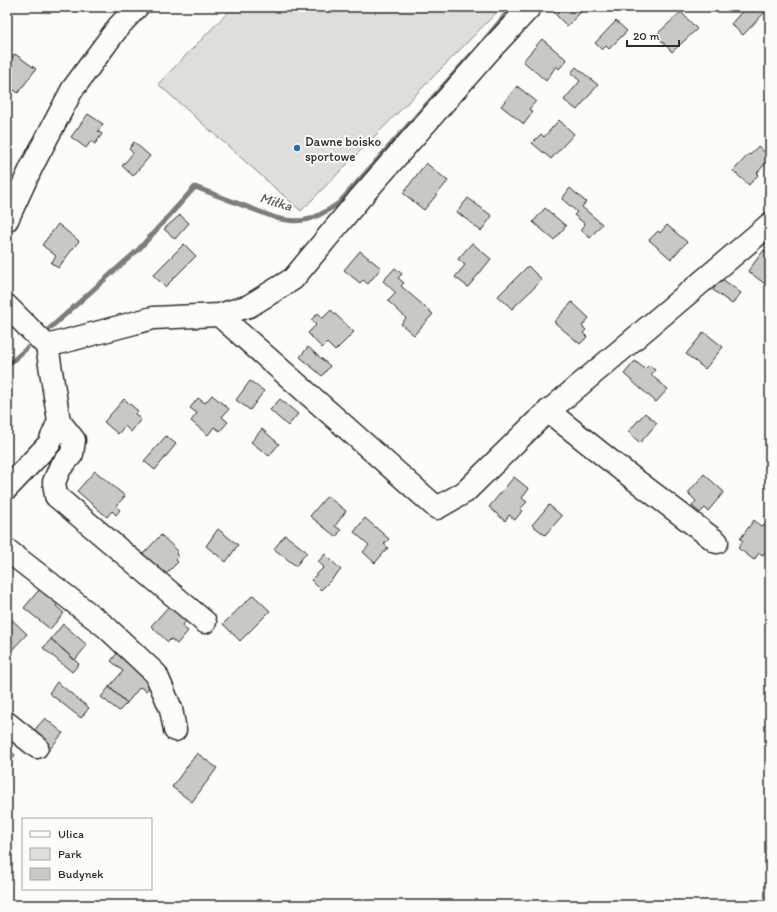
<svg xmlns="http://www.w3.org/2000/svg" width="777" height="912" viewBox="0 0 777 912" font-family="Itim,sans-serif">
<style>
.green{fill:#dfdeda;stroke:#858482}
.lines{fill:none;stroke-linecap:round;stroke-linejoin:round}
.stream{stroke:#7e7d7b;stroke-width:5}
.building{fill:#c9c8c4;stroke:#2b2b2b}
.minor-casing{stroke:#2b2b2b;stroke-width:25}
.minor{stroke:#fdfcf7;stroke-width:22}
.poi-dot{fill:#1f6fb2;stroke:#fdfcf7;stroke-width:1.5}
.labels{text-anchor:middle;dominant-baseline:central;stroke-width:4;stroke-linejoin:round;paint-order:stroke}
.poi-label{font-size:13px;fill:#2b2b2b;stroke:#fdfcf7;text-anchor:start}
.water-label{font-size:14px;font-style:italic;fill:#5b5b5a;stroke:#fdfcf7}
</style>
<rect width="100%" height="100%" fill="#fdfcf7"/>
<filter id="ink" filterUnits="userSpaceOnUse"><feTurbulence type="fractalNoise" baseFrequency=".025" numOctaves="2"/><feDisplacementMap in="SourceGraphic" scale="8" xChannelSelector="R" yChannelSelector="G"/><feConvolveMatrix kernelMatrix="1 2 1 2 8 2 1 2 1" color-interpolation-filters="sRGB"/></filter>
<g filter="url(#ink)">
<!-- green -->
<path class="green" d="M233 7H502L301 211 158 84Z"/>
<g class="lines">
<!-- stream -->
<path class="stream" d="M481 44 512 7
M49 329 139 249 195 187 276 218C305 225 315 219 339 203L471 55
M7 366 27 348"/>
</g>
<!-- building -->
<path class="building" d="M560 7H559H586L567 26 554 13Z
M746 7H762L766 11 743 35 731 24Z
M681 12 697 29 672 52 656 35Z
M616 21 627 31 609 49 606 46 602 50 595 43Z
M542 39 567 60 559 69 556 66 546 81 523 61Z
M15 54 36 69 18 93 11 88 7 93V65Z
M576 67 598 85 577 110 564 100 580 81 571 73Z
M517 86 536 101 529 109 533 112 524 124 501 106Z
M88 114 103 124 98 131 102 134 95 144 91 141 86 148 71 137Z
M559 120 574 134 551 159 532 143 541 134 544 137Z
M134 142 150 156 133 176 122 166 133 153 129 149Z
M758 146 770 157V158L757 173 759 174 749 185 733 171 749 154 750 155Z
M426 163 448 181 424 210 403 193Z
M570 188 586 202 582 207 602 224 590 238 581 230 585 224 574 215 577 212 562 199Z
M468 198 492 216 481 231 457 212Z
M545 208 566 226 554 240 533 222Z
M180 215 189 223 175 239 164 229Z
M58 224 79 241 58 268 51 263 56 256 42 245Z
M667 225 687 242 671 259 649 240 658 231 660 233Z
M472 243 491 259 468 287 455 277 465 265 458 259Z
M184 244 196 256 165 287 153 275Z
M764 250 770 254V278L765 284 748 271Z
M360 251 381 268 368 284 363 280 360 283 344 270Z
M528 266 542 280 512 309 498 296Z
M395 268 402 274 398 278 404 283 401 286 433 314 414 335 401 324 406 318 388 301 396 293 383 281Z
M721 278 741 293 732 304 713 290Z
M572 302 589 318 582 326 586 330 583 333 587 337 580 344 554 322Z
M331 310 354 332 335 351 327 343 322 348 308 333 316 325 311 320 318 313 323 318Z
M704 332 723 347 705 369 686 354Z
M308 347 330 366 322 376 300 357Z
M635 361 645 369 649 365 655 370 651 375 668 389 656 402 624 374Z
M250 381 264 391 250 410 236 400Z
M212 395 229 409 222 417 228 422 220 431 214 427 208 435 191 421 197 413 190 408 198 398 205 403Z
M124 399 138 411 135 414 141 419 131 432 125 426 118 434 104 422Z
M280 399 298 414 288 426 270 410Z
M645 413 657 423 640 443 628 432Z
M262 429 279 444 269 456 251 442Z
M166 436 176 444 155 470 144 461Z
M95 471 125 496 116 506 120 510 116 515 112 511 107 517 77 491Z
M704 474 724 492 708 511 705 508 700 513 692 506 696 501 688 493Z
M514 477 529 489 522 498 527 502 520 509 522 511 515 520 509 515 505 521 489 507Z
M327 496 346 511 335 526 341 530 336 537 310 516Z
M549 505 562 516 545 535 532 525Z
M365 518 389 539 384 544 388 548 375 563 363 552 369 545 354 532Z
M754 520 761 526 764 525 769 528 770 532V545L763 555 759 553 754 560 738 548 743 541 740 539Z
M218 529 238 545 226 562 206 546Z
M161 535 178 551 176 554 179 557 176 560 178 562 165 575 143 554Z
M285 535 307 552 296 566 274 549Z
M325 554 341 570 321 590 311 580 324 567 318 562Z
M43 585 61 600 56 606 64 613 50 629 24 608Z
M253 595 270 611 240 641 223 624Z
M169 606 186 621 182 626 188 631 177 644 171 639 168 642 151 626Z
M7 615 27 634 8 654 7 653Z
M63 624 87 645 75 660 51 639Z
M51 639 79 664 72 672 43 648Z
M118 652 153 682 146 691 140 687 127 703 109 687 123 671 111 661Z
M57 682 89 708 81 718 49 693Z
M109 687 127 703 119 711 101 697Z
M45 718 63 733 49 750 31 734Z
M7 748 15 755 7 765Z
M197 753 217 768 192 802 172 787Z"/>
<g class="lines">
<!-- minor casing -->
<g class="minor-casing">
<path id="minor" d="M7 220 32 166 72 90 119 26 137 7
M7 306 47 346 59 421 49 444 7 488
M219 315 249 306 293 279 360 198 490 50 530 7
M47 346 153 318 219 315 437 508 465 492 537 421 730 258 770 224
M548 411 617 466 717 542
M59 421 74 440 72 454 60 468 54 482 56 496 205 622
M7 550 106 627 156 674 171 709 175 730
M7 723 37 747"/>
</g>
<!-- minor -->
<use href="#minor" class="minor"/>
</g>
</g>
<!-- markers -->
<circle class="poi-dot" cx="297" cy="148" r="4"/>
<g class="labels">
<!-- poi labels -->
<g class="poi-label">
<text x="305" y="141">Dawne boisko<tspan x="305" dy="15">sportowe</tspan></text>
</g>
<!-- water labels -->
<g class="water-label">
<text transform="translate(276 202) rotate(17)">Miłka</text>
</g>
</g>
<!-- margin -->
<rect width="777" height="912" fill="none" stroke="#fdfcf7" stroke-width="24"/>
<rect x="12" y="12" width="753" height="888" fill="none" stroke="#2b2b2b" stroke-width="1.5" filter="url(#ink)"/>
<!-- legend -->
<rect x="22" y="818" width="130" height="72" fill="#fdfcf7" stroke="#a9a8a5"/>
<rect x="30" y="831" width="20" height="6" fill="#fdfcf7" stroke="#a9a8a5"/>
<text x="58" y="838" font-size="12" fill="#2b2b2b">Ulica</text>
<rect x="30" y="848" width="20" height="12" fill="#dfdeda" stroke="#a9a8a5"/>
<text x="58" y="858" font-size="12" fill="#2b2b2b">Park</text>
<rect x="30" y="868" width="20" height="12" fill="#c9c8c4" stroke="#a9a8a5"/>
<text x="58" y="878" font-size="12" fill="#2b2b2b">Budynek</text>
<!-- scale -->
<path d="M627 40v6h52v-6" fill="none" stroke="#2b2b2b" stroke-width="2"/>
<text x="633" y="40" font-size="12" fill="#2b2b2b" stroke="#fdfcf7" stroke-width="3" paint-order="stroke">20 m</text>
</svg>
